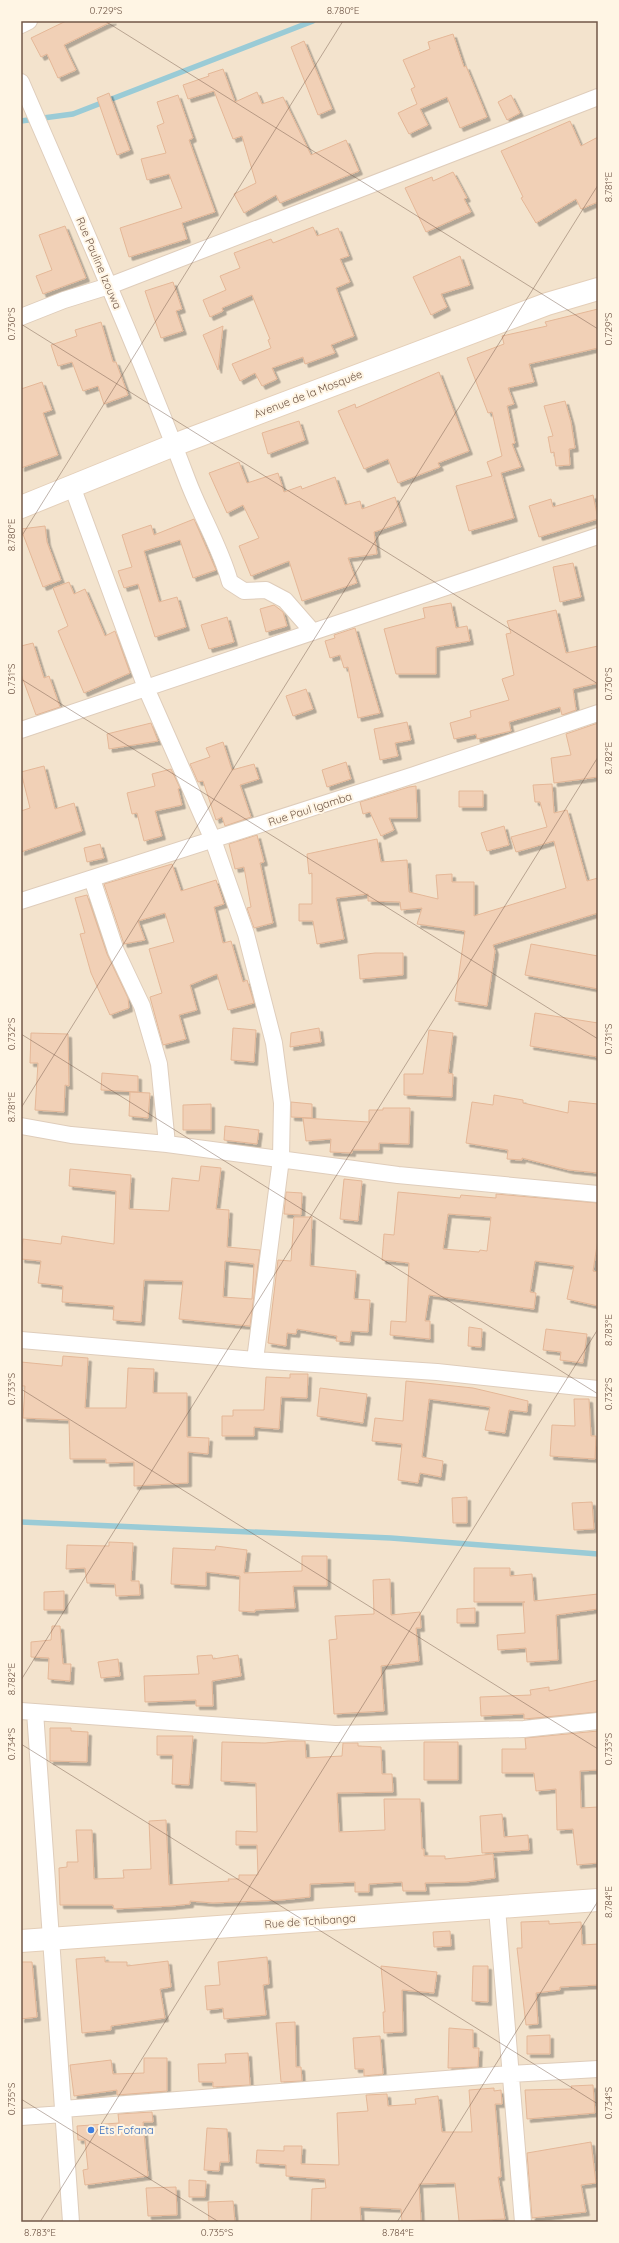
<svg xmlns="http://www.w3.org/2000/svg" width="619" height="2243" viewBox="0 0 619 2243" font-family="Quicksand,sans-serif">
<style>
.residential{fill:#f3e3cd}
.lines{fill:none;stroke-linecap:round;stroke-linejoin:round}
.stream{stroke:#9acbd6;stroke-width:5.5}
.building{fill:#f1d0b6;stroke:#e4b797;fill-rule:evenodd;filter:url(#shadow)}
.street-casing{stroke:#dfcdbb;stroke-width:18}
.secondary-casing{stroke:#e4cfb9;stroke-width:24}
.street{stroke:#fff;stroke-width:16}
.secondary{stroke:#fff;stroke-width:22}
.ticks{fill:none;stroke:#715747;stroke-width:1;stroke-opacity:0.45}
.shop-dot{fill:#3f7fe0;stroke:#fff5e4;stroke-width:1.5}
.labels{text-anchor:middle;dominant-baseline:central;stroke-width:4;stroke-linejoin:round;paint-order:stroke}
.street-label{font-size:11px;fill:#715747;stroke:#fff5e4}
.shop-label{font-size:11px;fill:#366cbe;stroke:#fff5e4;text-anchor:start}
.neatline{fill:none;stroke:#715747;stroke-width:1.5}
.ticks-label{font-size:10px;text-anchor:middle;fill:#715747}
</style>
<defs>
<filter id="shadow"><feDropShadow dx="3.5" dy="3.5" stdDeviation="0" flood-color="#0004"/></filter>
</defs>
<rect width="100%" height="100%" fill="#fcf1de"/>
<!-- residential -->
<path class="residential" d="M21 21H598V2222H21Z"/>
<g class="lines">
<!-- stream -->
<path class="stream" d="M21 121 73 114 313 21
M21 1522 391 1538 598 1554"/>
</g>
<!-- building -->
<path class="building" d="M113 21 64 45 76 70 58 78 47 54 41 57 31 38 66 21Z
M453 34 464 67 466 66 487 117 460 128 447 97 420 109 428 125 409 134 398 113 417 104 411 89 415 87 403 60 430 49 428 42Z
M304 41 332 109 318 115 291 47Z
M223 69 235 102 257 92 262 104 283 97 311 155 346 140 359 171 280 203 276 195 244 213 234 194 256 183 242 136 233 139 214 91 188 99 183 85 209 76 208 74Z
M109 93 130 150 117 155 97 98Z
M178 95 193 138 189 140 215 212 182 223 187 239 129 257 120 228 182 208 169 174 147 180 141 159 166 153 157 126 164 123 157 102Z
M511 95 520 113 507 120 498 102Z
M570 121 581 146 598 137V202L581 209 576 199 536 223 521 198 523 197 501 151Z
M453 172 467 198 464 199 471 212 426 232 405 188 432 177 433 181Z
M65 226 86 278 43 294 36 276 52 270 39 235Z
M313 227 317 236 338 228 349 256 340 259 350 282 336 288 354 336 331 345 335 353 305 364 303 357 272 368 277 379 262 386 255 373 240 381 232 364 271 348 268 340 270 339 252 295 222 308 223 311 210 317 203 300 226 290 220 276 240 268 234 253 271 239 273 243Z
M460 256 470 285 441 294 447 307 431 315 413 277Z
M173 282 182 309 176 311 183 331 161 338 145 291Z
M598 309V348L529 364 534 382 508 388 514 404 507 406 515 443 512 444 521 467 501 473 514 518 469 531 456 486 492 476 487 462 502 456 492 412 488 413 467 358 504 344 502 336 547 326 545 322Z
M101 322 113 362H116L128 395 104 404 98 386 83 391 72 362 58 366 51 345 77 336 75 330Z
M223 326 218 370 203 335Z
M439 372 469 451 438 463 440 467 398 483 388 459 364 469 338 411 355 404 356 408Z
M42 382 52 410 43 413 58 455 21 468V389Z
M565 401 571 422 575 448 569 449 570 465 556 466 554 452 551 453 548 437 553 436 544 406Z
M299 421 305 440 268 454 262 433Z
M239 462 247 483 278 473 284 492 301 486 302 489 335 477 345 505 360 501 362 509 395 497 403 522 374 532 377 554 348 558 357 583 302 601 289 561 251 576 239 546 259 538 243 505 227 513 209 473Z
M593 495 598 519 539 537 529 506 551 499 553 507Z
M194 519 216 570 193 578 180 540 144 551 159 602 177 597 186 627 155 637 138 584 124 588 118 571 132 567 122 535 151 525 154 535Z
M45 526 47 542 61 580 43 587 21 529Z
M573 563 581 597 560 602 553 567Z
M69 582 74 594 85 589 105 636 115 631 130 673 84 693 58 631 68 626 53 588Z
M451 603 456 628 467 626 470 641 436 647V674H396L384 629 425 618 423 608Z
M274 605 283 612 287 626 266 632 260 609Z
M556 610 566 653 598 646V683L573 689 576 710 562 715 560 707 509 722 511 731 477 739 476 734 454 739 450 723 471 717 470 711 509 700 502 679 514 675 506 634 511 633 507 621Z
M227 617 234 642 209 649 201 625Z
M355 628 380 713 358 718 348 667 344 668 340 655 330 658 325 641 335 638 334 635Z
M33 643 44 678 49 676 60 707 36 715 21 674V646Z
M306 689 313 709 293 716 286 696Z
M407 722 411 740 395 743 398 756 380 760 374 729Z
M151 723 158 741 109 749 107 734Z
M598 723V777L554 783 551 758 571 755 566 734Z
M223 742 232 770 254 764 259 779 240 785 251 817 225 826 222 817 216 820 203 781 198 782 190 764 210 757 206 748Z
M346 762 351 779 327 787 322 770Z
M44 766 55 809 74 803 82 831 21 852V811L30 808 21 772Z
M171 769 180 788 178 789 182 805 155 811 162 836 144 841 137 813 132 814 127 793 155 786 152 774Z
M552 784 554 813 567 810 587 881 598 878V913L493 945 495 951 487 1006 455 1001 465 931 417 924 422 908 401 910 400 902 368 901V894L336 898 344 939 317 944 313 921H299V904H312V873L309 874 307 854 377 839 381 862 407 860 409 892 438 899 436 875 452 874V882H474V916L566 888 554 841 516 852 511 837 547 827 540 802H535L533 785Z
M416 786 417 818H389L394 830 381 836 370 812 363 814 360 802 409 787Z
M459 791H483V807H459Z
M504 826 509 845 487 851 481 833Z
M257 835 264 862 260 863 273 923 254 928 247 908 251 907 244 867 235 869 229 844Z
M100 844 104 858 87 862 84 848Z
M172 864 181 891 216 880 224 904 214 907 223 943 231 941 243 982 247 980 254 1003 228 1010 217 974 190 985 197 1010 179 1015 186 1039 163 1045 150 997 162 993 149 949 174 942 165 913 138 921 145 940 124 944 104 884Z
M87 895 107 954 128 998 129 1008 110 1015 91 973 80 934 85 933 75 898Z
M531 944 598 956V989L525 975Z
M375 953H403V975L360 979 358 955Z
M535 1013 598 1023V1057L530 1046Z
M233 1028 256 1030 254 1062 231 1060Z
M319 1028 321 1042 290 1047 291 1033Z
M429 1030 453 1033 448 1073 453 1074 452 1097 404 1095V1074H423Z
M31 1033 68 1034 69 1086 65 1085 64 1112 35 1110 38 1063H30Z
M102 1073 138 1076V1092L101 1090Z
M130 1092 150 1093 148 1118 129 1116Z
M494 1095 523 1100V1103L568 1113 569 1101 598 1104V1173L569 1170 522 1158V1160L507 1159 508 1150 466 1143 472 1102 493 1105Z
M291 1102 312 1104V1118L291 1117Z
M211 1104V1130H183V1105Z
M383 1108H410L409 1144 379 1143V1150H352V1153L330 1152 331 1139 306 1141 303 1118 369 1122V1110H383Z
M225 1126 259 1130 257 1144 224 1140Z
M201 1166 221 1168 216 1209 229 1210 227 1247 260 1250 250 1326 179 1319 183 1281 144 1280 141 1322 113 1320 114 1306 62 1302 63 1286 38 1283 41 1261 21 1259 23 1239 61 1244 62 1236 114 1244 116 1191 69 1186 70 1169 131 1175 129 1209 169 1211 172 1178 199 1181ZM225 1261 254 1264 252 1299 223 1297Z
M344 1179 362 1181 358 1221 340 1219Z
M286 1192 302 1193 301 1215 284 1214Z
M398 1192 460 1198 461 1195 496 1198V1194L598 1203V1239L593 1271 598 1272V1306L567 1299 574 1266 535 1261 530 1292 536 1293 534 1309 429 1295 425 1321H430V1339L390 1335 391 1321 406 1322 409 1263 382 1260 384 1234 394 1235ZM448 1214 491 1217 487 1251 480 1250 479 1252 443 1249Z
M294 1217H312L310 1266 356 1271 354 1299 370 1300 368 1332 351 1331 350 1342 336 1341 337 1336 297 1329 296 1334 287 1333 286 1346 268 1343 278 1260 291 1261Z
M469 1327 482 1329 481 1347 468 1346Z
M546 1329 587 1334 583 1363 560 1360 561 1352 543 1350Z
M63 1356 88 1358 85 1408H126L128 1368 154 1369 153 1393H187V1437L209 1438 208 1454 188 1452V1483L134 1486V1462L106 1463V1459H70L69 1420 23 1418 25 1386H21V1362L62 1366Z
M290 1374H308L307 1398 281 1397 279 1429 254 1427V1436H222V1416H233V1410H264L266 1377 290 1378Z
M406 1381 473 1388 528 1401 527 1412 509 1410 505 1433 485 1430 490 1407 429 1399 422 1457 443 1461 441 1477 420 1473 418 1483 398 1480 402 1444 372 1441 375 1418 403 1421Z
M320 1388 367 1394 363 1423 317 1416Z
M574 1399H589L591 1436H596L595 1459 550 1456 552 1425 575 1426Z
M467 1497V1523H453L452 1498Z
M592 1502 594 1529 574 1530 572 1503Z
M109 1542 133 1543 131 1581H139L140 1595 116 1596 115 1584 87 1583 85 1568 66 1569 67 1545 109 1546Z
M216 1546 247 1550 244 1573 302 1571V1556H327V1586H293L295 1608 255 1610V1612L239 1611 240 1576 206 1572V1586L171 1584 173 1548 215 1550Z
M474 1568H510V1576L532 1574 534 1601 598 1594V1609L556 1615 558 1660 527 1662 526 1648 498 1650 497 1635 525 1633 523 1602H525H474Z
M390 1579 391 1615 420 1612 421 1628H416L419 1661 381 1666 384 1711 334 1714 329 1640 337 1639 335 1616 374 1614 373 1580Z
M64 1591V1610H44V1592Z
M475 1608V1623H457V1609Z
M52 1626H60L63 1664H71L70 1681 48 1679 49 1658 31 1657V1642L51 1640Z
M212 1655 213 1659 238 1655 241 1676 212 1681 213 1706H196V1700L145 1702 144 1676 199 1674 197 1656Z
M118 1659 120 1676 101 1678 98 1662Z
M598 1680V1712L524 1719V1714L481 1716 480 1697 531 1695 530 1690 549 1687V1691Z
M50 1728H71V1731L88 1732 87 1762 50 1761Z
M598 1731V1770L580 1771 581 1808 598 1807V1863L577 1865 573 1829 557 1830 556 1789 536 1791 534 1773H502V1749H526L525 1738Z
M157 1736H193L189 1785 172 1784 173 1755H157Z
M288 1741H305L306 1758 342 1756 343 1743H358V1746L381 1747 382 1774H392L393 1792 337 1793 339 1832 385 1830 384 1799H420L422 1849H424V1856H445V1859L493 1854 495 1878 466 1882 425 1883 426 1891H403L402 1882 369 1884V1892H355V1882L310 1884V1897L281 1900 213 1903 190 1901V1904L172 1906 114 1909 113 1905H60L59 1868 67 1867V1862H78L76 1830H92L94 1879 124 1878 123 1870 151 1869 149 1821 166 1820 169 1885 229 1881 228 1879H239V1875H258L257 1845H236V1831L257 1832 256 1783 221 1781 222 1742 265 1743Z
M424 1742H458V1780H424Z
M502 1814 504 1837 528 1835 529 1850 482 1853 480 1816Z
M549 1921V1924L581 1922 582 1945 598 1944V1985L560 1987V1990L536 1993 538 2024 526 2025 517 1948H522L521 1922Z
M450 1931 451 1946 434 1947 433 1932Z
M105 1957V1962H127V1966L168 1961 171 1987 160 1989 165 2018 111 2026V2030L82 2033 76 1959Z
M267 1957 269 1984 263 1985 266 2015 224 2019 223 2008 207 2010 205 1986 220 1985 218 1962Z
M21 1962H32L37 2017 21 2019Z
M381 1966 437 1972 434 1993 402 1990 403 2032 384 2033 383 2012H385Z
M473 1966H488V2002L472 2001Z
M295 2022 296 2067H301L302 2081 281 2082 276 2023Z
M449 2028 473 2030V2048H479L478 2067 448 2068Z
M550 2035V2054H527V2036Z
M380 2036 383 2074 364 2076V2069H355L353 2038Z
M248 2053 250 2085 213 2087V2082H199L198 2064 226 2063 225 2054Z
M144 2058H167V2091L117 2095V2090L74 2096 70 2065 111 2060 113 2074 144 2073Z
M593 2085 595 2113 527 2119 525 2090 572 2089 571 2086Z
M494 2088V2091L501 2090 502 2104H495L501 2177H498L505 2219 459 2221 455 2183 419 2184 421 2221 402 2222 401 2209 360 2207 361 2222 311 2221 312 2189 326 2188 325 2179 286 2176V2165L256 2163 257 2150 284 2151V2146H302L301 2164 339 2165 337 2113 368 2111 366 2095 387 2094 388 2106 416 2104 415 2099 438 2096 442 2132H472L469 2090Z
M152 2112 153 2122H143L148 2176 85 2185 83 2170 88 2169 85 2140H78L77 2126 119 2123 118 2114Z
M207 2128 227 2129 229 2162H220L219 2171 204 2170Z
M591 2142 596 2183 581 2185 586 2212 532 2218 527 2153Z
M189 2180 206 2181 205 2197H189Z
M176 2187 177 2215 148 2216 146 2188Z
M233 2201 235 2222H209L208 2202Z"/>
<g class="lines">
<!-- street casing -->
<g class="street-casing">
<path id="street" d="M21 25 29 21
M21 82C78 214 136 345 187 479 200 514 220 546 230 582L244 591 266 590 285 600 313 632
M21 317 64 300 109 286 598 97
M72 486 146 688 213 840 246 934 274 1043 282 1103 281 1159 255 1360
M21 730 598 536
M92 879 116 951 142 1006 159 1064 167 1144
M21 901 414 775 598 713
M21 1126 71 1135 167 1144 398 1175 598 1194
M21 1340 255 1360 437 1372 598 1389
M21 1711 335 1734 524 1729 598 1721
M35 1712 71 2222
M497 1908 523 2222
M63 2109 510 2074 598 2069
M21 2117 64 2114"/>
</g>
<!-- secondary casing -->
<g class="secondary-casing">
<path id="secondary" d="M21 507 174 445 547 304 598 289
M21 1941 598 1900"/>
</g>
<!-- street -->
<use href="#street" class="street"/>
<!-- secondary -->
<use href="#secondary" class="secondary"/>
</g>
<!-- ticks -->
<path class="ticks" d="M105 21 598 329M21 324 598 684M21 537 343 21M21 679 598 1039M21 1034 598 1394M21 1108 598 185M21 1389 598 1749M21 1680 598 757M21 1744 598 2104M21 2099 219 2222M40 2222 598 1329M397 2222 598 1901"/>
<!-- markers -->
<circle class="shop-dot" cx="91" cy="2130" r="4"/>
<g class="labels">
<!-- street labels -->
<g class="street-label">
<text transform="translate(99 263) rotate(67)">Rue Pauline Izouwa</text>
<text transform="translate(308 394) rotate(-21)">Avenue de la Mosquée</text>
<text transform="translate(310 809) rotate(-18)">Rue Paul Igamba</text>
<text transform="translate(310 1921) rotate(-4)">Rue de Tchibanga</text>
</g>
<!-- shop labels -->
<g class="shop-label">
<text x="99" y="2130">Ets Fofana</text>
</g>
</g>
<!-- border -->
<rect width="619" height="2243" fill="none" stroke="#fff5e4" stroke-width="44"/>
<rect x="22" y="22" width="575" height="2199" class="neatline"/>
<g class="ticks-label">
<text x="106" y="14">0.729°S</text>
<text x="343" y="14">8.780°E</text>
<text transform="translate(608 187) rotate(-90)" y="4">8.781°E</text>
<text transform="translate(11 324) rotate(-90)" y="4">0.730°S</text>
<text transform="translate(608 329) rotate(-90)" y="4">0.729°S</text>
<text transform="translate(11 535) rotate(-90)" y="4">8.780°E</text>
<text transform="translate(11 679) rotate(-90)" y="4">0.731°S</text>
<text transform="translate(608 684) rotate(-90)" y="4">0.730°S</text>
<text transform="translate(608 758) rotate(-90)" y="4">8.782°E</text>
<text transform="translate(11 1034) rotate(-90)" y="4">0.732°S</text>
<text transform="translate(608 1039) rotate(-90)" y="4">0.731°S</text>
<text transform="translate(11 1107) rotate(-90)" y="4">8.781°E</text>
<text transform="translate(608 1330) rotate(-90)" y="4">8.783°E</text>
<text transform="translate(11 1389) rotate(-90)" y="4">0.733°S</text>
<text transform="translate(608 1394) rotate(-90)" y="4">0.732°S</text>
<text transform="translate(11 1679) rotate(-90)" y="4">8.782°E</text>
<text transform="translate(11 1744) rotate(-90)" y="4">0.734°S</text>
<text transform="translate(608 1749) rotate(-90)" y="4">0.733°S</text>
<text transform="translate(608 1902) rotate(-90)" y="4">8.784°E</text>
<text transform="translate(11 2099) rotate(-90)" y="4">0.735°S</text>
<text transform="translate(608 2103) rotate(-90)" y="4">0.734°S</text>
<text x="40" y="2236">8.783°E</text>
<text x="217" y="2236">0.735°S</text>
<text x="398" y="2236">8.784°E</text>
</g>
</svg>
